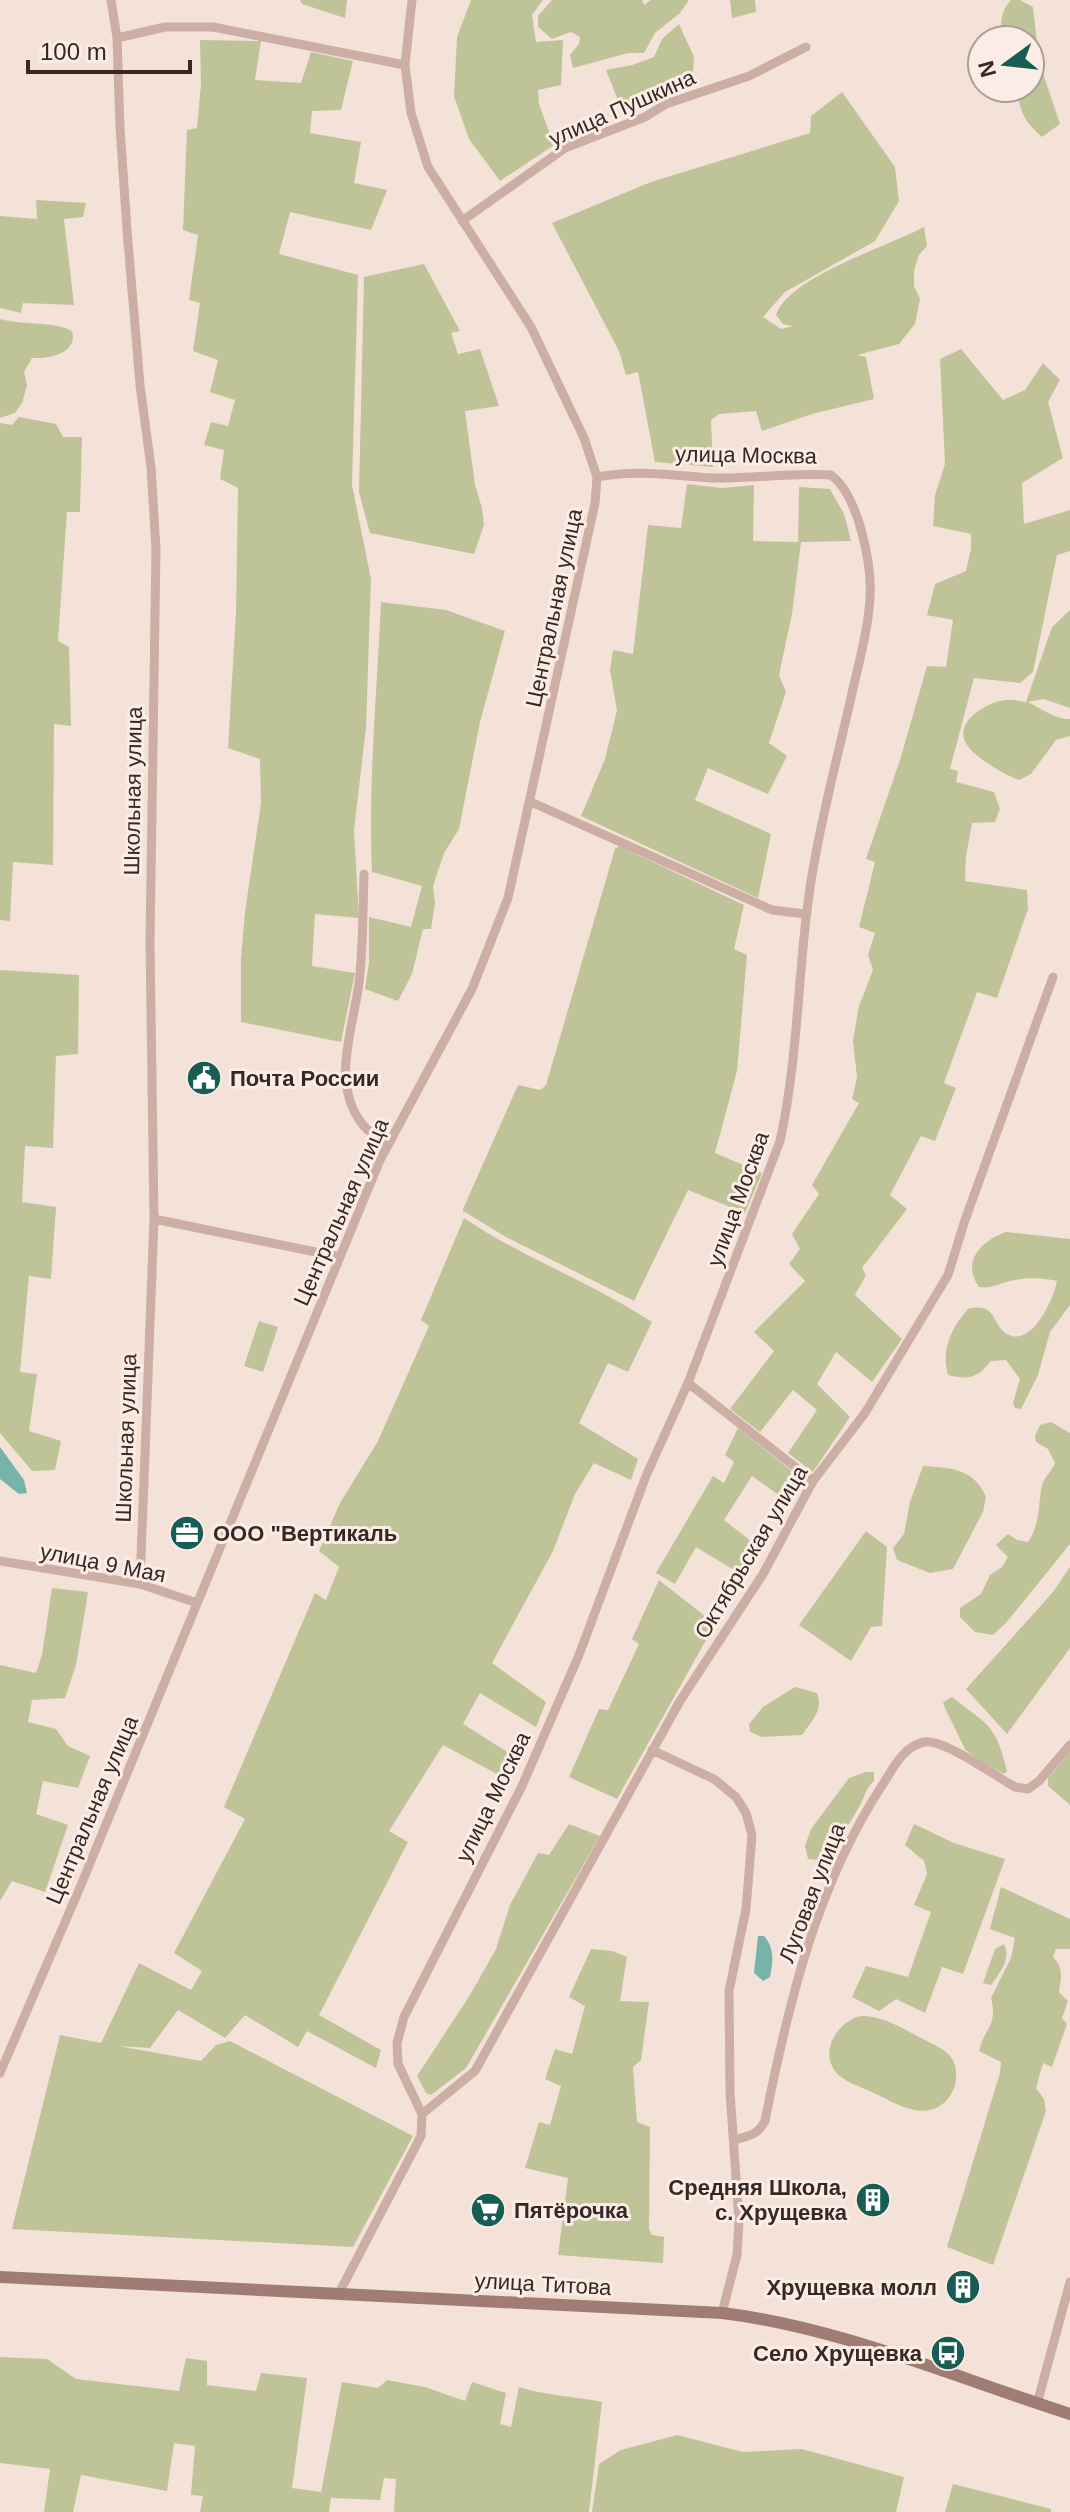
<svg xmlns="http://www.w3.org/2000/svg" width="1070" height="2512" viewBox="0 0 1070 2512" font-family="Helvetica,sans-serif">
<style>
.green{fill:#bec498}
.water{fill:#76b3a9}
.lines{fill:none;stroke-linecap:round;stroke-linejoin:round}
.street{stroke:#cdaea4;stroke-width:9}
.secondary{stroke:#a17c75;stroke-width:12}
.labels{text-anchor:middle;dominant-baseline:central;stroke-width:6;stroke-linejoin:round;paint-order:stroke}
.street-label{font-size:22px;fill:#372826;stroke:#fbede6}
.poi-label{font-size:22px;font-weight:bold;fill:#372826;stroke:#fbede6;text-anchor:start}
</style>
<rect width="100%" height="100%" fill="#f4e2d9"/>
<!-- green -->
<path class="green" d="M300 0H347L345 18 302 4Z
M471 0H543L532 15 536 42 563 40 561 85 538 90 539 104 554 145 500 181 469 139 454 96 457 37Z
M552 0H642L644 5 651 0H689L680 13 655 33 644 53H628L573 68 570 55 579 44 580 37 571 32 552 39 538 27V16Z
M730 0H755L756 12 732 18Z
M1011 0H1020L1033 7 1039 61 1060 124 1042 137C1024 121 1020 112 1017 88H1030V40H1003C1000 25 1000 11 1011 0Z
M679 24 694 57 692 84 624 115 606 70 632 65 654 57 662 39Z
M200 40 261 41 255 80 301 83 311 52 353 61 341 110 312 111 310 133 361 142 354 183 387 190 371 230 290 212 279 254 358 275 352 485 371 579 366 728 354 830 359 918 315 914 312 966 355 973 341 1042 241 1022V959L245 912 261 803 260 759 228 748 236 612 238 488 220 479 224 450 204 445 211 422 228 426 235 400 210 392 218 360 193 351 200 303 189 300 198 235 183 230 187 130 197 128 201 85Z
M842 92 895 167 899 201 875 241 785 292 763 317 781 329 793 326 783 324 776 315C788 277 889 246 924 227L927 246 919 255 914 271V286L920 299 915 324 899 344 857 355 866 357 874 399 812 414 762 431 756 411 719 414 711 420 713 467 655 462 638 372 626 375 619 351 552 223 651 182 810 133 811 116Z
M36 200 86 203 83 217 64 219 74 305 23 303 21 313 0 308V216L37 219Z
M424 264 460 331 451 333 458 354 480 349 499 406 465 411 475 485 482 508 484 525 474 554 370 533 359 492 364 277Z
M0 319C20 325 54 321 72 331 78 354 49 359 32 358L24 372 27 385 22 403 15 413 0 418Z
M961 349 1003 400 1025 390 1043 363 1060 380 1048 402 1063 458 1022 483 1024 524 1070 510V551L1057 555 1033 672 1020 683 974 678 950 769 958 771 956 782 994 792 1000 809 995 822 972 823 966 856 965 881 1027 890 1028 909 997 998 977 992 944 1083 956 1088 935 1141 921 1136 890 1195 907 1209 862 1268 866 1275 855 1295 902 1339 872 1382 836 1352 817 1384 850 1417 813 1472 788 1453 817 1410 793 1390 760 1432 730 1409 774 1351 754 1332 805 1281 789 1264 800 1249 792 1234 819 1194 812 1185 859 1103 852 1099 857 1077 853 1041 859 1006 873 970 868 955 875 933 859 927 875 862 866 859 900 760 927 666 946 667 953 620 927 615 935 584 966 571 971 549V534L933 526 935 495 945 464 940 359Z
M19 417 56 424 63 437H82L80 512H67L58 641 69 647 71 726 54 724 53 865 13 862 10 921 0 920V423L12 425Z
M687 484 722 488 754 485 753 541 798 542 799 487 830 489 844 514 851 541 801 542 792 614 779 675 786 692 769 743 787 756 768 794 708 768 695 800 771 834 758 898 581 816 605 759 617 710 610 670 613 650 633 654 648 525 681 528Z
M381 602 446 610 505 631 480 722 459 829 444 853 433 886 435 903 431 929H423L412 974 398 1001 365 989 369 962V917L411 927 422 886 372 872C368 782 377 692 381 602Z
M1070 610V708L1044 699 1028 702C1040 708 1057 720 1070 719V736L1056 740 1031 774 1019 780C1003 774 969 755 964 739 958 718 990 701 1007 700 1013 699 1020 701 1026 702L1052 627Z
M619 846 744 905 734 949 747 955 737 1071 715 1153 762 1173 745 1213 688 1190 634 1301 506 1237 463 1211V1209L518 1085 540 1090 546 1085 615 849Z
M0 970 79 975 78 1054 56 1056 53 1148 25 1146 22 1202 56 1207 51 1279 29 1276 20 1372 37 1374 29 1431 61 1441 55 1470 32 1471 0 1433Z
M464 1218C523 1258 591 1282 652 1322L628 1372 608 1363 579 1423 638 1459 631 1480 594 1463 575 1494 553 1551 492 1663 546 1702 536 1727 480 1693 463 1724 520 1760 510 1781 443 1745 389 1831 408 1842 319 2015 381 2050 376 2068 307 2031 298 2047 245 2015 225 2038 178 2010 150 2048 118 2046 201 2061 216 2045 230 2041 413 2136 353 2247 12 2229 60 2035 101 2043 139 1963 191 1990 202 1971 174 1953 245 1819 224 1807 315 1593 326 1600 339 1567 319 1551 340 1503 378 1441 429 1326 421 1320Z
M1006 1232 1070 1239V1305L1050 1332 1038 1375 1021 1409 1015 1408 1013 1403 1020 1379 1006 1360 991 1361C978 1378 969 1380 948 1375 941 1350 951 1328 968 1309 1000 1301 990 1330 1012 1336 1034 1342 1054 1298 1057 1281 1041 1278 1026 1277 1010 1281 998 1284 991 1289 979 1287 961 1262 981 1241 1006 1232Z
M259 1321 278 1327 263 1372 244 1366Z
M1051 1422 1070 1433V1544L1006 1623 993 1635 975 1632 960 1617V1608L981 1594 990 1575 1002 1567 1008 1557 996 1545 1008 1534 1017 1540 1028 1542C1040 1524 1038 1506 1042 1485 1044 1478 1052 1471 1055 1463L1048 1449 1036 1442 1035 1436 1040 1425Z
M738 1428 803 1480 790 1503 752 1476 724 1520 760 1548 742 1575 696 1547 675 1584 656 1573 713 1476 724 1483 734 1462 725 1455Z
M923 1466C950 1468 974 1468 986 1497L983 1512 953 1569 930 1573 897 1560 893 1548 904 1534 910 1502Z
M866 1531 887 1547 882 1626 871 1627 851 1661 799 1625Z
M1070 1567V1648L1007 1734 966 1689 1053 1592Z
M659 1580 715 1624 617 1799 569 1777 599 1709 608 1710 639 1644 632 1639Z
M52 1588 88 1592 76 1665 65 1698 32 1700 28 1722 56 1729 68 1746 90 1756 78 1788 43 1781 36 1814 68 1825 45 1892 12 1881 0 1901V1665L36 1673 42 1655Z
M795 1687 817 1693C824 1710 811 1722 802 1735L762 1737 750 1732 749 1724 763 1707Z
M952 1697C987 1725 996 1723 1007 1771L1004 1774 975 1758 965 1749 945 1708 943 1702Z
M1070 1752V1805L1048 1786V1778Z
M866 1772H874V1781C866 1788 866 1794 861 1803 851 1823 836 1845 820 1860L808 1859 805 1846 811 1829 849 1778Z
M569 1824 600 1836 466 2068 431 2095 426 2093 417 2076 470 1995 496 1949 510 1905 538 1853 549 1855Z
M914 1824 954 1843 1005 1859 963 1974 942 1967 925 2013 896 1999 879 2011 852 1997 866 1966 908 1977 931 1912 914 1905 927 1874 924 1861 905 1845Z
M1001 1887 1070 1919V1949H1056L1053 1957C1064 1967 1061 1979 1059 1992L1068 2001 1062 2018 1067 2024 1052 2067 1043 2063 1036 2088 1044 2099 1046 2111 993 2265 947 2247 1000 2073 1001 2062 979 2051C985 2027 998 2026 991 1998L1011 1958 1015 1938 990 1929Z
M1004 1944C1012 1958 999 1974 991 1985L983 1983 995 1949Z
M591 1949 612 1951 627 1957 620 2001 649 2002 641 2060 633 2067 637 2122 650 2127 649 2229 652 2235 664 2237 663 2263 558 2255 568 2178 525 2168 539 2122 550 2125 561 2086 545 2079 555 2049 572 2054 585 2006 569 1997Z
M861 2016C884 2015 908 2032 929 2042 945 2050 958 2057 956 2078 956 2086 952 2094 947 2100 925 2123 897 2104 874 2093 864 2088 850 2084 841 2077 816 2057 835 2022 861 2016Z
M0 2357 47 2359 76 2379 179 2391 186 2358 207 2361V2385L256 2391 261 2373 307 2378 292 2488 321 2492 342 2382 378 2388 387 2380 425 2387 465 2401 472 2382 506 2393 500 2424 511 2427 519 2387C547 2396 574 2396 602 2402L589 2512H394L396 2479 384 2478 380 2500 331 2498 329 2512H200L203 2496 191 2495 195 2446 174 2443 167 2491 81 2475 73 2512H44L50 2469 0 2463Z
M677 2435 743 2452 802 2449 904 2477 896 2512H592L599 2464 621 2450Z
M953 2484 1051 2509V2512H945Z"/>
<!-- water -->
<path class="water" d="M0 1447 24 1480 27 1493 19 1494 0 1479Z
M758 1936H764C775 1949 773 1960 770 1977L763 1981 754 1973Z"/>
<g class="lines">
<!-- street -->
<path class="street" d="M111 0 117 38 120 128 127 230 140 385 151 467 156 549 150 942 154 1219 140 1584
M117 38 165 27H213L405 65
M462 221 565 148 645 117 666 104 749 76 806 47
M531 802 772 910 805 914
M364 874C363 907 363 941 360 974 356 1023 328 1081 363 1125 369 1133 380 1138 388 1143
M154 1219 340 1257
M688 1383 813 1481
M0 1561 140 1584 197 1603
M652 1750 714 1779 736 1797 746 1813 752 1835 746 1909 729 1991 730 2092 739 2221 737 2255 722 2313
M0 2073 81 1885 380 1160 472 989 508 898 595 503 597 477 584 438 531 327 428 167 411 113 405 65 412 0
M422 2114 475 2071 680 1701 763 1574 813 1481 865 1413 948 1275 965 1220 1053 977
M734 2140C748 2136 758 2135 765 2121 788 2004 817 1884 883 1784 894 1767 903 1747 924 1742 943 1738 997 1777 1015 1787L1028 1789 1039 1781 1070 1745
M338 2295 421 2136 422 2114 398 2064 397 2043 404 2017 522 1786 579 1655 646 1476 688 1383 780 1141C801 1046 797 948 816 853 826 799 840 747 852 693 859 662 868 630 870 598 872 565 859 496 831 475 792 472 753 479 714 478 673 476 639 469 597 477
M1037 2404 1070 2282"/>
<!-- secondary -->
<path class="secondary" d="M0 2277 722 2313C839 2327 957 2378 1070 2414"/>
</g>
<!-- icons -->
<defs>
<g id="civic-disc" transform="scale(1.8)"><circle r="9.5" fill="#185d53" stroke="#fbede6"/><path d="M-.6-6.5H3V-4.5H.6V-3L4-1V1h2V6H-6V1h2V-1L-.6-3ZM-1.2 2.5V6h2.4V2.5Z" fill="#fff"/></g>
<g id="office-disc" transform="scale(1.8)"><circle r="9.5" fill="#185d53" stroke="#fbede6"/><path d="M-6-3h4V-5.5h4V-3h4V5H-6ZM-1-4.5V-3h2v-1.5ZM-6 0V1H6V0Z" fill="#fff"/></g>
<g id="building-disc" transform="scale(1.8)"><circle r="9.5" fill="#185d53" stroke="#fbede6"/><path d="M-4-6H4V6H1V3H-1V6H-4ZM-2.5-4.3h1.7v1.8h-1.7ZM.8-4.3h1.7v1.8H.8ZM-2.5-1h1.7V.8h-1.7ZM.8-1h1.7V.8H.8Z" fill="#fff"/></g>
<g id="supermarket-disc" transform="scale(1.8)"><circle r="9.5" fill="#185d53" stroke="#fbede6"/><path d="M-6-5.5h2.5l.6 2H6L4.5 2H-2.5L-4.4-4H-6ZM-1.5 3.2a1.3 1.3 0 1 0 .1 0ZM3 3.2a1.3 1.3 0 1 0 .1 0Z" fill="#fff"/></g>
<g id="bus-disc" transform="scale(1.8)"><circle r="9.5" fill="#185d53" stroke="#fbede6"/><path d="M-5-6H5V4H4V6H2V4H-2V6H-4V4H-5ZM-3.5-4V0h7V-4ZM-3.5 1.2v1.5H-2V1.2ZM2 1.2v1.5H3.5V1.2Z" fill="#fff"/></g>
</defs>
<g fill-rule="evenodd">
<use href="#civic-disc" x="204" y="1078"/>
<use href="#office-disc" x="187" y="1533"/>
<use href="#building-disc" x="873" y="2200"/>
<use href="#supermarket-disc" x="488" y="2210"/>
<use href="#building-disc" x="963" y="2287"/>
<use href="#bus-disc" x="948" y="2353"/>
</g>
<g class="labels">
<!-- street labels -->
<g class="street-label">
<text transform="translate(622 108) rotate(-24)">улица Пушкина</text>
<text transform="translate(746 455) rotate(1)">улица Москва</text>
<text transform="translate(554 608) rotate(-78)">Центральная улица</text>
<text transform="translate(133 791) rotate(-89)">Школьная улица</text>
<text transform="translate(738 1199) rotate(-70)">улица Москва</text>
<text transform="translate(341 1212) rotate(-66)">Центральная улица</text>
<text transform="translate(126 1438) rotate(-88)">Школьная улица</text>
<text transform="translate(751 1552) rotate(-59)">Октябрьская улица</text>
<text transform="translate(103 1563) rotate(11)">улица 9 Мая</text>
<text transform="translate(493 1797) rotate(-64)">улица Москва</text>
<text transform="translate(92 1810) rotate(-67)">Центральная улица</text>
<text transform="translate(812 1893) rotate(-69)">Луговая улица</text>
<text transform="translate(543 2284) rotate(3)">улица Титова</text>
</g>
<!-- poi labels -->
<g class="poi-label">
<text x="230" y="1078">Почта России</text>
<text x="213" y="1533">ООО "Вертикаль</text>
<text x="847" y="2187" text-anchor="end">Средняя Школа,<tspan x="847" dy="25">с. Хрущевка</tspan></text>
<text x="514" y="2210">Пятёрочка</text>
<text x="937" y="2287" text-anchor="end">Хрущевка молл</text>
<text x="922" y="2353" text-anchor="end">Село Хрущевка</text>
</g>
</g>
<!-- north arrow -->
<g transform="translate(1006 64) rotate(255)"><circle r="38" fill="#fbede6" stroke="#ad9e99" stroke-width="2"/>
<path d="M0-6L14 30L0 20L-14 30Z" fill="#185d53"/>
<text y="-12" font-size="22" font-weight="bold" text-anchor="middle" fill="#372826">N</text>
</g>
<!-- scale -->
<path d="M28 60v12h162v-12" fill="none" stroke="#372826" stroke-width="4"/>
<text x="40" y="60" font-size="24" fill="#372826" stroke="#fbede6" stroke-width="6" paint-order="stroke">100 m</text>
</svg>
